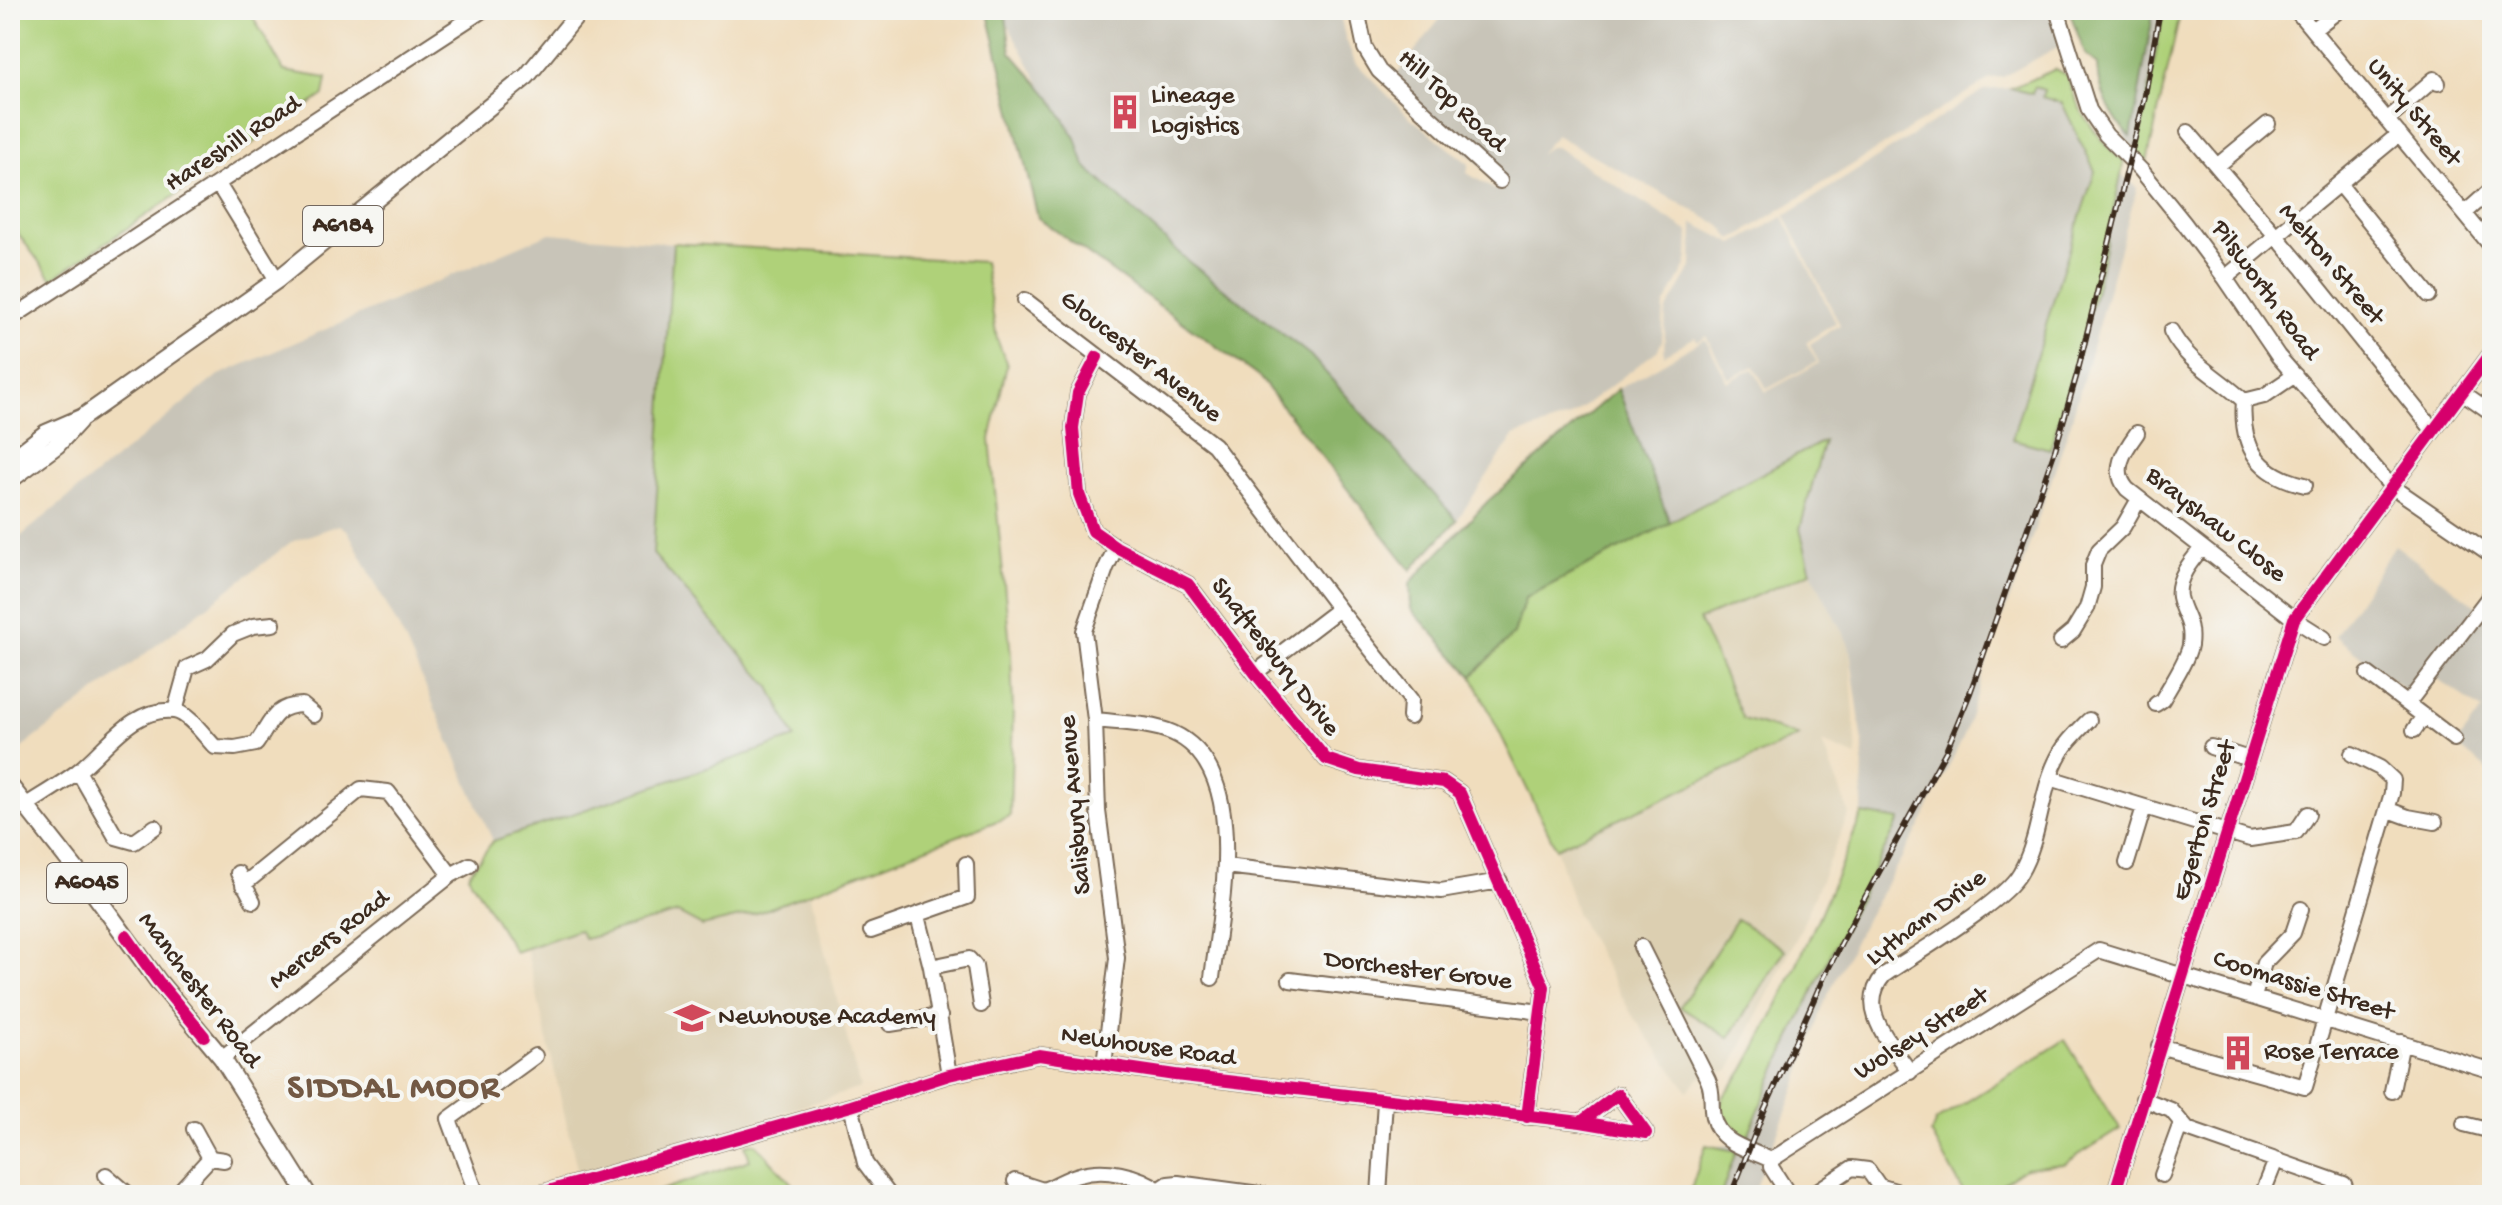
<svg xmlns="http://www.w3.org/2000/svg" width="2502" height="1205" viewBox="0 0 2502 1205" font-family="'Gochi Hand',sans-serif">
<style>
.built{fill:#dccfb1}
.industrial{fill:#c8c4b8}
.green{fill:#afd179;stroke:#757e4c;stroke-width:2}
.forest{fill:#8bb369;stroke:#636e44;stroke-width:2}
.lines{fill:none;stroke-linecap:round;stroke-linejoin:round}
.minor-casing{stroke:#7a6956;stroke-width:18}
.major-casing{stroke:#7a6956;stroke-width:20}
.minor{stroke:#fff;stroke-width:14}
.major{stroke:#fff;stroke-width:16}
.rail-casing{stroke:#3b2a1e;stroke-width:6}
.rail{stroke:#f6f6f2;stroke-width:3;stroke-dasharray:9;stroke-linecap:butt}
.cycleway-casing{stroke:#f6f6f2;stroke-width:17}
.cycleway{stroke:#d6006c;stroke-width:12}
.labels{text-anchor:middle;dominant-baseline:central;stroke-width:8;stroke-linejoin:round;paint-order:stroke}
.shield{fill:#f6f6f2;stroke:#73675e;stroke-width:2}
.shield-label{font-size:24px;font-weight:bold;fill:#3b2a1e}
.poi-label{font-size:26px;fill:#3b2a1e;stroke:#f6f6f2;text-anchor:start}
.street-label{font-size:26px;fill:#3b2a1e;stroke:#f6f6f2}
.district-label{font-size:34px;font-weight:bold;letter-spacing:2px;fill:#735944;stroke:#f6f6f2}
</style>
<rect width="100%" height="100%" fill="#f6f6f2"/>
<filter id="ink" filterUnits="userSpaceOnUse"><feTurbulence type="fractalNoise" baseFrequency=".0125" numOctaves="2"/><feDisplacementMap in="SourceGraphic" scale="16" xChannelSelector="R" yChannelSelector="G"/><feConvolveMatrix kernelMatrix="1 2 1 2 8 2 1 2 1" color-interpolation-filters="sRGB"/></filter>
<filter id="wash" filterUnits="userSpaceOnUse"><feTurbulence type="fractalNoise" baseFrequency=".006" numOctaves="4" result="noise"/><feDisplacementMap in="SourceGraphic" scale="32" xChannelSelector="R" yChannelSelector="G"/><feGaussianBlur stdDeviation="1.8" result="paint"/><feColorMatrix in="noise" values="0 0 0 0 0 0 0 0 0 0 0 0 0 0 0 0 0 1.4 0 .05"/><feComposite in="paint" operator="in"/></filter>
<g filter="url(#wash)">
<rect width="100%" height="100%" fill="#f0ddbd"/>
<!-- built -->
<path class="built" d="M1824 441 1800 529 1811 572 1849 645 1857 757 1822 743 1849 813 1799 933 1729 1071 1708 1073 1697 1080 1688 1091 1632 1015 1577 915 1556 848 1472 676 1662 527Z
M810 894 860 1088 579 1177 526 948 580 930 586 939 679 913 702 926 757 913Z"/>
<!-- industrial -->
<path class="industrial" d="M1000 10H1339L1345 37 1355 62 1407 115 1469 164 1467 173 1495 190 1505 188 1391 82 1447 10H2050L2063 44 2003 77 1991 78 1732 240 1721 226 1556 135 1539 154 1549 147H1556L1689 232 1688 257 1685 268 1664 306 1662 341 1658 350 1570 417 1514 436 1457 520 1310 355 1189 262 1085 166Z
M2152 10H2164L2137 152 2127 143 2122 129Z
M2056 69 2062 103 2096 171 2060 278 2013 439 2050 449 2093 298 2122 175 2137 188 2071 422 2017 581 1996 633 1965 733 1919 828 1867 917 1824 1003 1795 1090 1771 1149 1765 1151 1732 1138 1885 818 1862 814 1863 743 1849 645 1811 572 1800 529 1824 442 1670 523 1618 389 1705 339 1728 382 1753 369 1766 392 1819 363 1810 344 1840 325 1785 216 1984 90 2011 88Z
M1783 217 1836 323 1806 342 1817 362 1767 389 1754 366 1729 379 1706 336 1698 341 1695 337 1664 355 1666 311 1692 267 1693 223 1734 244Z
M550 233 673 243 653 554 770 687 795 738 493 841 406 642 348 531 339 525 291 542 10 757V545L217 376Z
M2395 545 2488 615 2492 611V774L2456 745 2482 710 2435 677 2416 699 2335 636Z
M1729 1145 1758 1157 1762 1170 1754 1195H1702L1718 1146Z"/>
<!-- green -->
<path class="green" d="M10 10H249L284 71 327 78 324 95 52 279 10 223Z
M2164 10H2181L2147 162 2137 152Z
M2056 69 2067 75C2076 111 2097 138 2124 162L2094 298 2050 449 2012 439 2060 278 2095 171 2062 103 2042 97 2044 90 2035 87 2032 94 2011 88Z
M673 243 984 262 997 339 1007 365 990 439 1011 656 1013 711 1010 816 757 913 702 926 678 913 585 939 579 930 515 952 468 875 493 841 795 738 770 687 653 554Z
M1824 441 1800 529 1811 572 1699 620 1743 719 1799 736 1556 848 1472 676 1514 634 1525 598Z
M1862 814 1900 820C1844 926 1790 1032 1745 1143L1721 1127C1714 1093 1731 1093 1745 1068 1790 986 1827 900 1862 814Z
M1737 919 1785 950 1729 1038 1680 1007Z
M2065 1040 2120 1129 2064 1164 2025 1168 1985 1195H1965L1931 1133 1936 1121Z
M755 1143 802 1195H647L750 1160 745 1145Z
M1706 1145 1736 1151 1721 1195H1689Z"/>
<!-- forest -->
<path class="forest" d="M987 10H1005L1011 52 1050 97 1076 138 1085 166 1189 262 1310 355 1457 520 1411 570 1260 378 1038 218Z
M2069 10H2154L2131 137C2112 120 2098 90 2098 65L2085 54Z
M1618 389 1670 523 1525 598 1514 634 1472 676 1411 609 1410 583 1488 501Z"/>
</g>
<g filter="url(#ink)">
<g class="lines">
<!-- minor casing -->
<g class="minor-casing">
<path id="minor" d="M1357 10 1365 48 1379 71 1500 181
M2057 10 2089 110 2106 135 2141 170 2184 223 2225 278 2278 356 2390 485 2492 555
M2296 10 2492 247
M2484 10 2492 12
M2313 30 2339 10
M2387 120 2434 79 2438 83
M2188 132 2304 269 2433 430
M2217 166 2268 124
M218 184 277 280
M2339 184 2429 295
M2465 213 2492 189
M2225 278 2399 134
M1025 300 1214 445 1339 609
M10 319 483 10
M2171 331C2187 363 2219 377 2244 401
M1097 357 1078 393 1073 428 1079 494 1093 531 1116 547 1188 584 1255 673 1326 759 1359 770 1444 782 1460 793 1544 987 1527 1117
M2462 392 2492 413
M2244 401C2240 447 2259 475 2305 485
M2244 401 2264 396 2295 375
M2137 433C2124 451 2111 470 2127 489L2294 619 2324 638
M2061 641 2073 631 2087 608 2093 587V565L2099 550 2123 527 2139 499
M1255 673 1339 609 1411 700 1410 717
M2368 674 2454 739
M2408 703 2492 593
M2156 704 2162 700C2170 686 2188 659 2190 645 2193 621 2183 616 2179 597 2176 579 2191 561 2202 548
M175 711 187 668 207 659 233 634 253 626 273 624
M1095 720C1120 723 1150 723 1173 733 1252 769 1220 911 1212 978
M2414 730 2424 716
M2211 747 2249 759
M78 771 116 837 134 842 155 827
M2050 778 2250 839 2296 832 2308 814
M25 806C42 795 61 784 77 772 107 749 131 707 174 711 189 713 205 737 215 747L235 748 256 744C271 723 273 706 302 705L314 715
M2389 810 2408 817 2435 822
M2127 863 2144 807
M1225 866 1441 891 1500 881
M238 873 253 901
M243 885 361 789 388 792 451 875
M918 916 931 967 949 1075
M871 931 967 897 966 864
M1641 947 1708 1080C1714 1093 1710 1104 1713 1117 1719 1144 1749 1149 1771 1160
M931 967 969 959 975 966 981 1005
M1290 980 1541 1012
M2254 997 2264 963 2293 933 2301 909
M890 1024 940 1016
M2159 1046 2305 1087 2392 793 2393 780 2380 768 2352 754
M222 1058 451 875 470 865
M1104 1065 1117 958 1098 811 1095 720 1084 631 1106 568 1116 547
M1910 1072C1891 1044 1855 1008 1884 975 1915 954 2004 902 2020 873 2042 836 2039 789 2061 752 2068 740 2079 730 2089 720
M2392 1091 2402 1042
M2143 1099 2171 1110 2187 1129 2344 1184 2348 1195
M851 1106 865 1163 889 1195
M2464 1124 2492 1131
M194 1129 210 1158 224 1160
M1771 1160 2099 950 2492 1071
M1771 1160V1167L1789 1195
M106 1175 129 1195
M2162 1175 2181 1123
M1015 1181 1043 1190C1056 1186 1066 1178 1079 1175 1104 1167 1138 1175 1159 1190L1168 1184 1178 1183 1267 1195
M176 1195 210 1158
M477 1195 449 1119 535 1056
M534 1195 851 1106 949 1075 1039 1055 1175 1075 1581 1122 1646 1133 1618 1094 1581 1122
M1379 1195 1385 1101
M1811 1195 1852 1168 1868 1170 1879 1186 1899 1192
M2114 1195 2294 619 2492 352
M2262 1195 2276 1160"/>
</g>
<!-- major casing -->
<g class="major-casing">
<path id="major" d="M10 461 46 433 83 417 277 280 527 76 581 10
M10 480 57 445 79 421
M10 786 85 881 158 981 222 1058 308 1195"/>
</g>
<!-- minor -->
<use href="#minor" class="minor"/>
<!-- major -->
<use href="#major" class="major"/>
<!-- rail casing -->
<g class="rail-casing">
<path id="rail" d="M1731 1195 1764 1111 1823 979 1863 901 1946 751 1970 693 2055 450 2077 374 2144 101 2160 10"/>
</g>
<!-- rail -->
<use href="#rail" class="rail"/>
<!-- cycleway casing -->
<g class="cycleway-casing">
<path id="cycleway" d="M1097 357 1078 393 1073 428 1079 494 1093 531 1116 547 1188 584 1255 673 1326 759 1359 770 1444 782 1460 793 1544 987 1527 1117
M126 936 158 981 204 1036
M534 1195 851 1106 949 1075 1039 1055 1175 1075 1581 1122 1646 1133 1618 1094 1581 1122
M2114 1195 2294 619 2492 352"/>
</g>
<!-- cycleway -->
<use href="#cycleway" class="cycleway"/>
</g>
</g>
<!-- icons -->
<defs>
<g id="building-bare" transform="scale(2.76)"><path d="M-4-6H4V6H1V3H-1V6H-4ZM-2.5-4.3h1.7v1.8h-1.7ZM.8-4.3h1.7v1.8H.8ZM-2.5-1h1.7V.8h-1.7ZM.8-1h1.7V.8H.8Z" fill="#d1495b" stroke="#f6f6f2" stroke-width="2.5" paint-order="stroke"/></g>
<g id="school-bare" transform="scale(2.76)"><path d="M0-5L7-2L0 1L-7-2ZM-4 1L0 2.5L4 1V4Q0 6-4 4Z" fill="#d1495b" stroke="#f6f6f2" stroke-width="2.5" paint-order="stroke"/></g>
</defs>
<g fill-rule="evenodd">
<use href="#building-bare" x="1125" y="112"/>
<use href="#school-bare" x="692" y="1018"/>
<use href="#building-bare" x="2238" y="1053"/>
</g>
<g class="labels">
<!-- shield labels -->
<g class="shield">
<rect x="303" y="206" width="80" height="40" rx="6"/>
<rect x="47" y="863" width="80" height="40" rx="6"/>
</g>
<g class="shield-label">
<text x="343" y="226">A6184</text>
<text x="87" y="883">A6045</text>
</g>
<!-- poi labels -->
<g class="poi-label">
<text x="1151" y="97">Lineage<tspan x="1151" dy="30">Logistics</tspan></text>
<text x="718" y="1018">Newhouse Academy</text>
<text x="2264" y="1053">Rose Terrace</text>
</g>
<!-- street labels -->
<g class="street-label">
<text transform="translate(1451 102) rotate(43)">Hill Top Road</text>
<text transform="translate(2413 113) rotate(50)">Unity Street</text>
<text transform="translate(234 145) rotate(-33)">Hareshill Road</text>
<text transform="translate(2330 265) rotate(50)">Melton Street</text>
<text transform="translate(2264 291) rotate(54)">Pilsworth Road</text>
<text transform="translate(1140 358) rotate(38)">Gloucester Avenue</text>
<text transform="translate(2215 526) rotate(38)">Brayshaw Close</text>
<text transform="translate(1274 658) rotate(52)">Shaftesbury Drive</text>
<text transform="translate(1077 805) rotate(-95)">Salisbury Avenue</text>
<text transform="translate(2206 821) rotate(-73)">Egerton Street</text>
<text transform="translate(1927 919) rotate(-37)">Lytham Drive</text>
<text transform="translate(330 941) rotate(-38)">Mercers Road</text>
<text transform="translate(1418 972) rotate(7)">Dorchester Grove</text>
<text transform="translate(2303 987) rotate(17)">Coomassie Street</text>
<text transform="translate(198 991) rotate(53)">Manchester Road</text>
<text transform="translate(1922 1035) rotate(-32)">Wolsey Street</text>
<text transform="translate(1148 1048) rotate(8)">Newhouse Road</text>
</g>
<!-- district labels -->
<g class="district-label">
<text x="394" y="1090">SIDDAL MOOR</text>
</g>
</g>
<!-- margin -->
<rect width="2502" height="1205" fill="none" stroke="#f6f6f2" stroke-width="40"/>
</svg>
